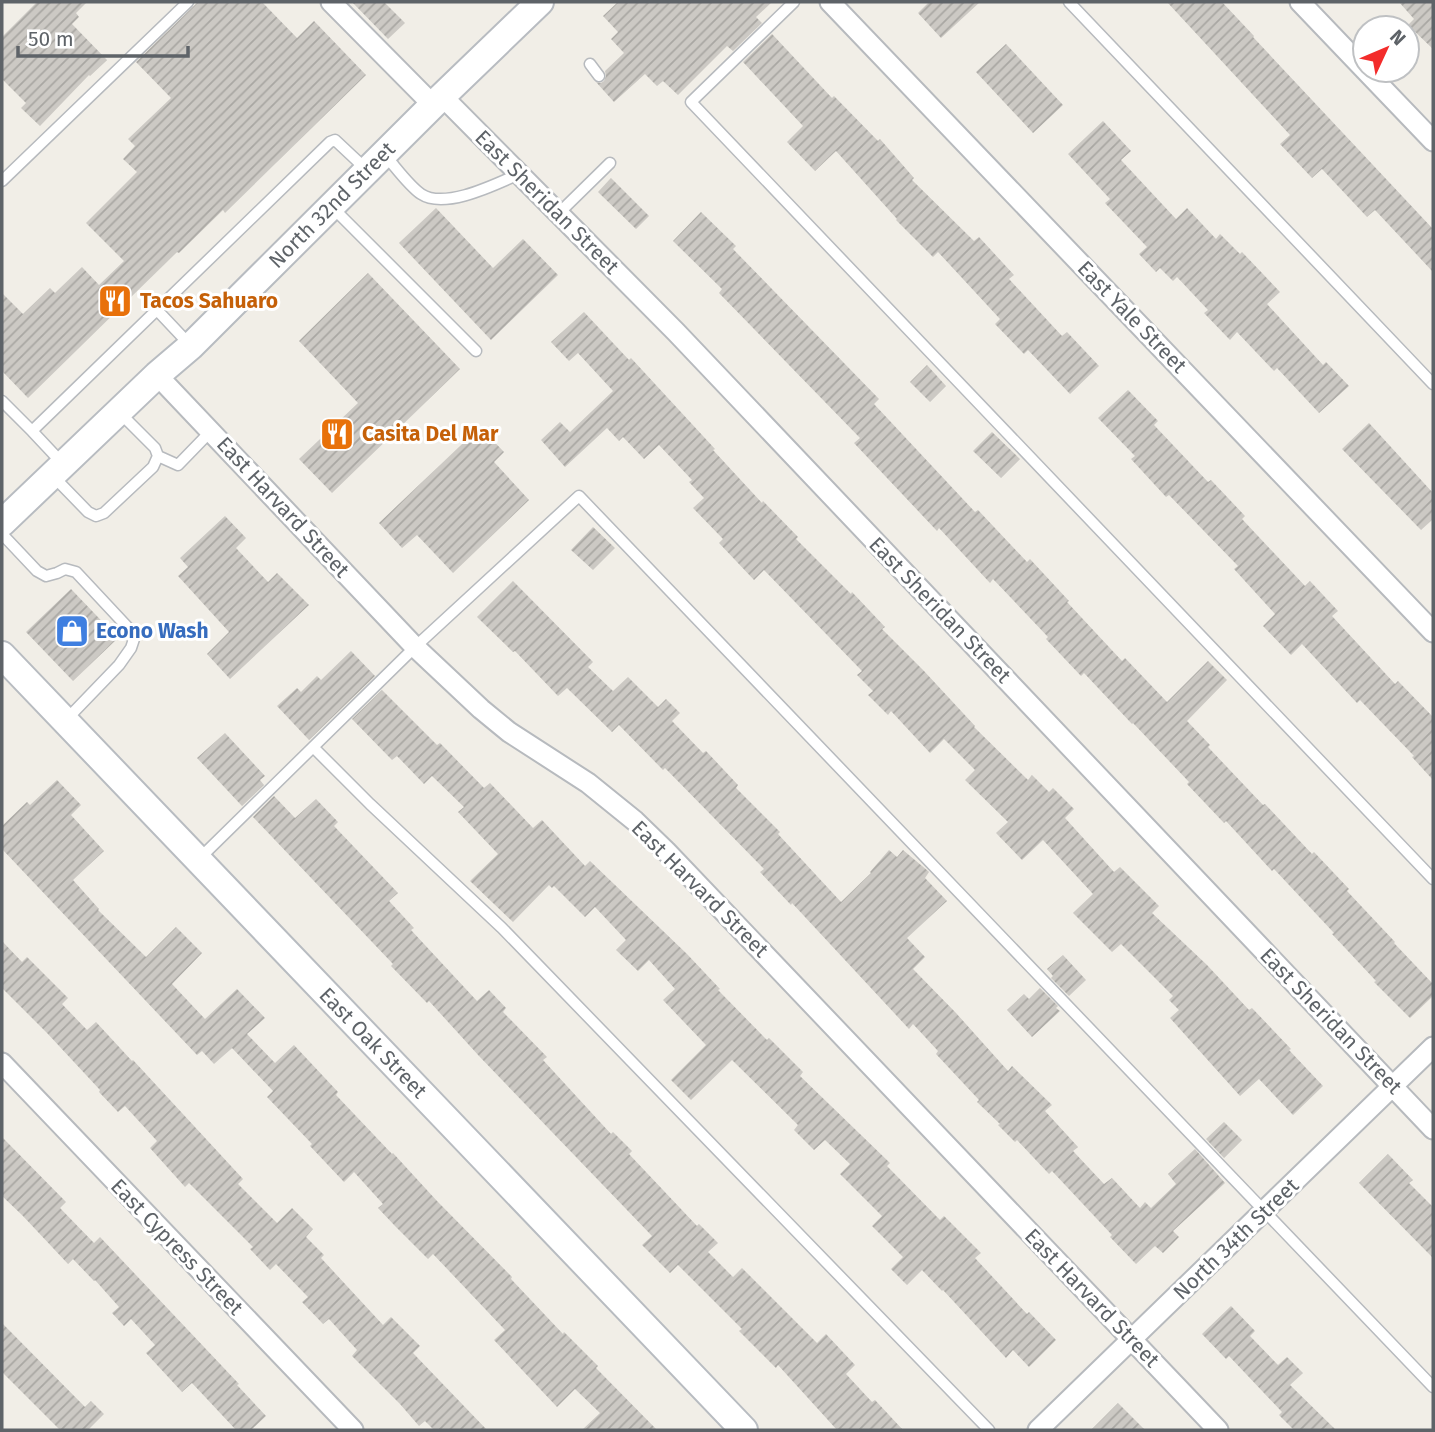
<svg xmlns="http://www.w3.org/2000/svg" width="1435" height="1432" viewBox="0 0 1435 1432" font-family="'Fira Sans',sans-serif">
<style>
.building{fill:url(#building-hatch)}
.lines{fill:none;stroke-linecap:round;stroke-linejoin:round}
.lane-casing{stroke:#b7babe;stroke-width:13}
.street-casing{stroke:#b7babe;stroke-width:23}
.secondary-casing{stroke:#b8bcc1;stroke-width:30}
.lane{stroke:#fff;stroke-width:10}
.street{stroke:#fff;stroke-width:19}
.secondary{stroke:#fff;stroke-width:26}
.labels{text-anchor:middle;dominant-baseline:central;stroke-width:6;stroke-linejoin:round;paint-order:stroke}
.street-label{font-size:21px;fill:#5e6368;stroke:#fff}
.food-label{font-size:21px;font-weight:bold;fill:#c56008;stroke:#fff;text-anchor:start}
.shop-label{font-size:21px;font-weight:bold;fill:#366cbe;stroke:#fff;text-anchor:start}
</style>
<defs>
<pattern id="building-hatch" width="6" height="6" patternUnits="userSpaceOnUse" patternTransform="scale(1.75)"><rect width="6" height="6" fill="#ccc9c4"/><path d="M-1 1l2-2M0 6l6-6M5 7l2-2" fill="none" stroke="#a9a7a3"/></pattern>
</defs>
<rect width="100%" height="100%" fill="#f1eee7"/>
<!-- building -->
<path class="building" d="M37 2H87L76 13 79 17 72 24 107 60 90 76 89 75 40 126 21 108 26 103 2 79V37Z
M198 2H262L297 38 314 21 366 75 225 213 223 210 179 253 177 252 28 398 2 371V293L23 314 50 288 55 293 82 267 99 285 124 261 86 223 137 172 123 159 135 146 128 139 171 98 136 62Z
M352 2H384L405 23 388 39Z
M618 2H772L756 17 762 23 733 51 727 46 678 95 663 81 657 86 645 74 614 102 596 82 601 83 604 81 606 76 605 71 624 53 611 39 618 32 603 16Z
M929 2H980L941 38 918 13Z
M1167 2H1222L1254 36 1253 37 1433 229V272L1375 210 1367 217 1322 169 1312 178 1280 144 1290 135Z
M1399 2H1433V49L1408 25 1414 19Z
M772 34 832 98 834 96 878 141 880 139 914 178 912 180 974 241 979 237 1014 275 1009 279 1062 336 1067 332 1099 366 1070 394 1028 350 1024 354 995 324 1000 319 938 252 933 257 896 220 897 219 836 151 815 171 787 142 803 126 743 62Z
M1006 44 1063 105 1033 133 976 72Z
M1103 121 1131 151 1121 160 1176 219 1187 208 1216 239 1220 234 1240 254 1242 252 1280 292 1267 304 1323 365 1326 362 1349 386 1319 413 1277 368 1274 371 1237 332 1230 340 1204 313 1208 310 1177 277 1173 281 1160 268 1156 272 1139 254 1147 247 1105 203 1110 199 1068 154Z
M611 178 649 216 636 229 598 192Z
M436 208 493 268 523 239 558 275 491 340 399 243Z
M701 212 736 246 733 249 879 399 874 404 975 512 978 510 1027 562 1030 559 1069 601 1067 602 1122 661 1125 658 1167 702 1208 661 1227 680 1187 721 1210 745 1208 747 1263 805 1265 804 1312 854 1314 852 1349 889 1347 891 1395 942 1394 943 1433 984V996L1410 1018 1374 982 1376 981 1332 934 1334 933 1274 869 1272 871 1226 821 1224 823 1187 784 1189 782 1133 723 1132 724 1084 673 1081 676 1046 639 1048 637 993 579 990 583 939 528 937 531 854 443 860 438 719 293 722 289 673 241Z
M368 273 460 369 332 493 299 459 358 403 299 341Z
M584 312 629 360 631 358 715 449 713 450 762 503 763 501 798 537 796 539 851 594 852 592 885 627 882 629 924 671 975 726 974 727 1028 780 1032 775 1049 792 1053 788 1074 809 1065 818 1114 872 1120 867 1159 906 1152 913 1207 965 1249 1010 1252 1008 1291 1049 1289 1050 1323 1086 1293 1115 1259 1079 1240 1096 1170 1018 1179 1010 1169 1000 1173 996 1121 944 1112 952 1073 913 1093 894 1043 840 1022 860 996 833 1008 822 965 780 975 770 944 739 930 753 891 711 888 715 868 695 873 691 857 675 862 671 764 570 754 580 719 543 723 539 693 508 704 498 689 482 692 480 659 445 644 459 623 437 619 441 607 428 565 467 541 440 560 422 570 432 613 391 578 353 569 361 551 342Z
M927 365 946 386 930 402 910 382Z
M1128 390 1158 421 1154 425 1208 482 1211 480 1245 516 1242 519 1305 586 1310 581 1338 611 1332 616 1395 684 1398 681 1433 717V780L1412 757 1414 756 1360 700 1357 703 1302 644 1291 655 1263 626 1275 614 1234 569 1238 566 1169 495 1166 497 1131 459 1135 456 1098 418Z
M1369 423 1433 493V519L1421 530 1342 449Z
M480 427 504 452 494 462 529 500 453 573 417 535 402 548 379 523Z
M992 432 1020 459 1001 478 973 451Z
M225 516 246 538 236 548 268 582 277 573 309 605 230 679 207 654 229 632 178 576 188 567 180 558Z
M593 527 615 548 593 570 571 550Z
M513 581 593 662 588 667 613 691 628 677 658 707 666 699 680 713 672 721 703 753 706 751 738 785 736 788 780 832 778 834 841 902 871 873 870 872 889 850 897 857 903 850 928 871 929 872 925 878 947 901 907 938 925 957 913 969 956 1013 1008 1071 1012 1066 1052 1105 1045 1111 1078 1147 1073 1151 1104 1184 1112 1178 1140 1208 1145 1202 1151 1208 1176 1184 1168 1174 1195 1149 1225 1183 1173 1231 1179 1237 1163 1253 1155 1246 1136 1264 1110 1237 1112 1235 1052 1171 1049 1174 1017 1140 1015 1142 998 1125 1000 1124 977 1102 979 1100 936 1054 938 1051 913 1024 909 1029 792 903 791 905 760 872 764 869 665 768 663 770 619 725 612 732 567 688 558 696 515 651 513 652 477 617Z
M71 589 118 638 73 681 26 632Z
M351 651 375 676 309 740 277 706 297 688 301 692 317 676 321 680Z
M382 690 437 745 440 743 484 788 490 783 533 828 542 820 585 866 590 861 687 954 720 989 718 990 767 1040 769 1038 803 1072 800 1076 890 1163 887 1166 940 1220 944 1216 981 1253 975 1258 1027 1314 1029 1312 1056 1340 1029 1367 1013 1350 1006 1358 943 1290 942 1291 922 1270 907 1285 891 1269 903 1257 872 1226 882 1216 840 1174 850 1164 825 1140 814 1150 794 1130 798 1125 732 1060 691 1100 671 1080 706 1045 663 1000 675 989 649 960 638 971 616 950 626 940 595 907 585 917 554 886 552 888 549 885 513 922 470 881 498 854 458 812 464 807 432 776 424 784 397 756 392 760 352 719Z
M225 733 265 776 260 780 264 785 242 806 197 758Z
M57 780 81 805 71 815 104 851 73 880 99 909 98 910 146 957 176 927 202 953 172 984 205 1019 237 989 265 1018 247 1034 275 1063 294 1045 338 1092 336 1095 392 1154 393 1153 437 1201 512 1277 511 1279 563 1334 564 1332 598 1366 596 1368 657 1430H582L600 1413 575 1389 557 1407 494 1340 505 1330 433 1254 428 1259 395 1226 378 1208 383 1204 354 1172 344 1182 310 1146 312 1144 267 1097 273 1091 232 1048 214 1064 202 1051 197 1055 2 849V826L27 802 30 805Z
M274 796 295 818 316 799 338 822 334 826 398 893 389 901 414 928 411 930 477 1001 489 990 506 1008 503 1012 547 1057 543 1060 611 1134 613 1132 632 1151 629 1154 697 1226 699 1224 718 1243 708 1252 733 1277 742 1268 817 1343 826 1334 855 1365 846 1374 872 1402 875 1400 903 1430H837L778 1365 776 1368 739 1331 742 1329 678 1265 670 1273 642 1245 652 1236 479 1056 429 1001 427 1003 391 966 393 964 253 817Z
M2 941 22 962 27 957 68 998 62 1004 87 1030 96 1022 132 1061 133 1060 243 1179 238 1184 277 1223 292 1208 313 1229 306 1237 324 1255 321 1258 383 1325 391 1317 420 1346 413 1353 487 1430H434L425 1421 419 1426 400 1404 352 1356 357 1350 329 1319 323 1324 302 1302 308 1297 276 1264 270 1270 250 1249 253 1247 189 1183 185 1187 150 1148 157 1141 125 1106 118 1112 99 1092 100 1090 47 1033 2 988Z
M1063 955 1086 980 1069 996 1051 978 1053 976 1047 969Z
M1040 988 1058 1006 1056 1008 1060 1011 1032 1037 1007 1010 1024 994 1029 999Z
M1224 1122 1242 1140 1224 1158 1206 1139Z
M2 1137 66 1202 60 1208 94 1243 100 1237 239 1384 237 1385 266 1416 251 1430H236L192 1383 182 1392 146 1353 155 1345 131 1319 124 1326 112 1313 119 1307 95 1280 94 1281 73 1259 68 1264 22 1215 2 1196Z
M1388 1154 1413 1180 1409 1183 1433 1207V1258L1359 1183Z
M1231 1306 1255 1331 1250 1336 1278 1365 1287 1357 1303 1373 1290 1385 1336 1430H1294L1279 1415 1282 1412 1229 1356 1226 1359 1202 1334Z
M2 1323 85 1407 91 1401 104 1414 88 1430H60L2 1372Z
M1118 1403 1145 1430H1091Z"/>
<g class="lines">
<!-- lane casing -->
<g class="lane-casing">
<path id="lane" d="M794 2 691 102 1433 879
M1069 2 1433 384
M590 64 599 76
M384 154C395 166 408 185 421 194 445 210 496 184 519 174
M2 181 188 2
M332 207 476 351
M558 214 610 163
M157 310 190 345
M2 401 32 431 63 464
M32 431 330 142 335 140 367 170
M158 456 178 465 211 431
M54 477 88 512 96 516 104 513 153 467 158 456 155 448 119 412
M2 534 37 571 46 576 57 573 65 569 76 572 133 633 134 639 131 648 119 665 66 720
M313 747 370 804 502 928 989 1430
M199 859 415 647 579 496 1433 1387"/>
</g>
<!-- street casing -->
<g class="street-casing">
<path id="street" d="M331 2 433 105
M830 2 1433 632
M1300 2 1365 70
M1365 70 1433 141
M442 96 676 332 1433 1129
M157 375 415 647 481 709 509 732 588 783 635 821 666 851 1218 1430
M2 1063 353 1430
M1038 1430 1433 1047"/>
</g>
<!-- secondary casing -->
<g class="secondary-casing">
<path id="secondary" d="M2 523 157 375 191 346 433 105 540 2
M2 655 744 1430"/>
</g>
<!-- lane -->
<use href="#lane" class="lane"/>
<!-- street -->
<use href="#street" class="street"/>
<!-- secondary -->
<use href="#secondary" class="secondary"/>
</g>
<!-- icons -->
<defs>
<g id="restaurant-square" transform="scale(1.75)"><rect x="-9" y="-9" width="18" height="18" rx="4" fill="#e8710a" stroke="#fff"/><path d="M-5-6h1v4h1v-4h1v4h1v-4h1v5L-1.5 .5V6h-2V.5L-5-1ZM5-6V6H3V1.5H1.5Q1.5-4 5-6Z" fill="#fff"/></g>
<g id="shop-square" transform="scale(1.75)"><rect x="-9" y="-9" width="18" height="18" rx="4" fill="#3f7fe0" stroke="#fff"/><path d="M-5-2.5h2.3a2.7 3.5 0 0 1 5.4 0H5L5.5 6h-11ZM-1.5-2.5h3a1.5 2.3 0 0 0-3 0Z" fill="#fff"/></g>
</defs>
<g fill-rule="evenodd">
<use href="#restaurant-square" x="115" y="301"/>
<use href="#restaurant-square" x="337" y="434"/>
<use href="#shop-square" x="72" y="631"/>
</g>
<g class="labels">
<!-- street labels -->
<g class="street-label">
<text transform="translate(547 202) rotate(45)">East Sheridan Street</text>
<text transform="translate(332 205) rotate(-45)">North 32nd Street</text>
<text transform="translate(1132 317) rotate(46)">East Yale Street</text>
<text transform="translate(283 507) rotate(47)">East Harvard Street</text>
<text transform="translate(940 610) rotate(46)">East Sheridan Street</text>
<text transform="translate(700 889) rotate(45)">East Harvard Street</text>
<text transform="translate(1331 1021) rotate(46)">East Sheridan Street</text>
<text transform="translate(373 1043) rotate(46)">East Oak Street</text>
<text transform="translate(1236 1239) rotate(-44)">North 34th Street</text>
<text transform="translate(177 1247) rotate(46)">East Cypress Street</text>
<text transform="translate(1092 1298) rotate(46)">East Harvard Street</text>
</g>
<!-- food labels -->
<g class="food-label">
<text x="140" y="301">Tacos Sahuaro</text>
<text x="362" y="434">Casita Del Mar</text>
</g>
<!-- shop labels -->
<g class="shop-label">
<text x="96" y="631">Econo Wash</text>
</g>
</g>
<!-- border -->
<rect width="1435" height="1432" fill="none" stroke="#5e6368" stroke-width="7"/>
<!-- north arrow -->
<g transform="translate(1386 49) rotate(46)"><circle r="33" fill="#ffffff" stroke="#bfc1c3" stroke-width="2"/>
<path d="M0-5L12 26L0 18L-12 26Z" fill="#f32c2b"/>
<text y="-10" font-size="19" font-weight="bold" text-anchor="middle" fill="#5e6368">N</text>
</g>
<!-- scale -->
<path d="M18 46v10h170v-10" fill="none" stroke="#5e6368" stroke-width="3.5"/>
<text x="28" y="46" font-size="21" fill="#5e6368" stroke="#ffffff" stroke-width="5" paint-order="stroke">50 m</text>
</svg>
